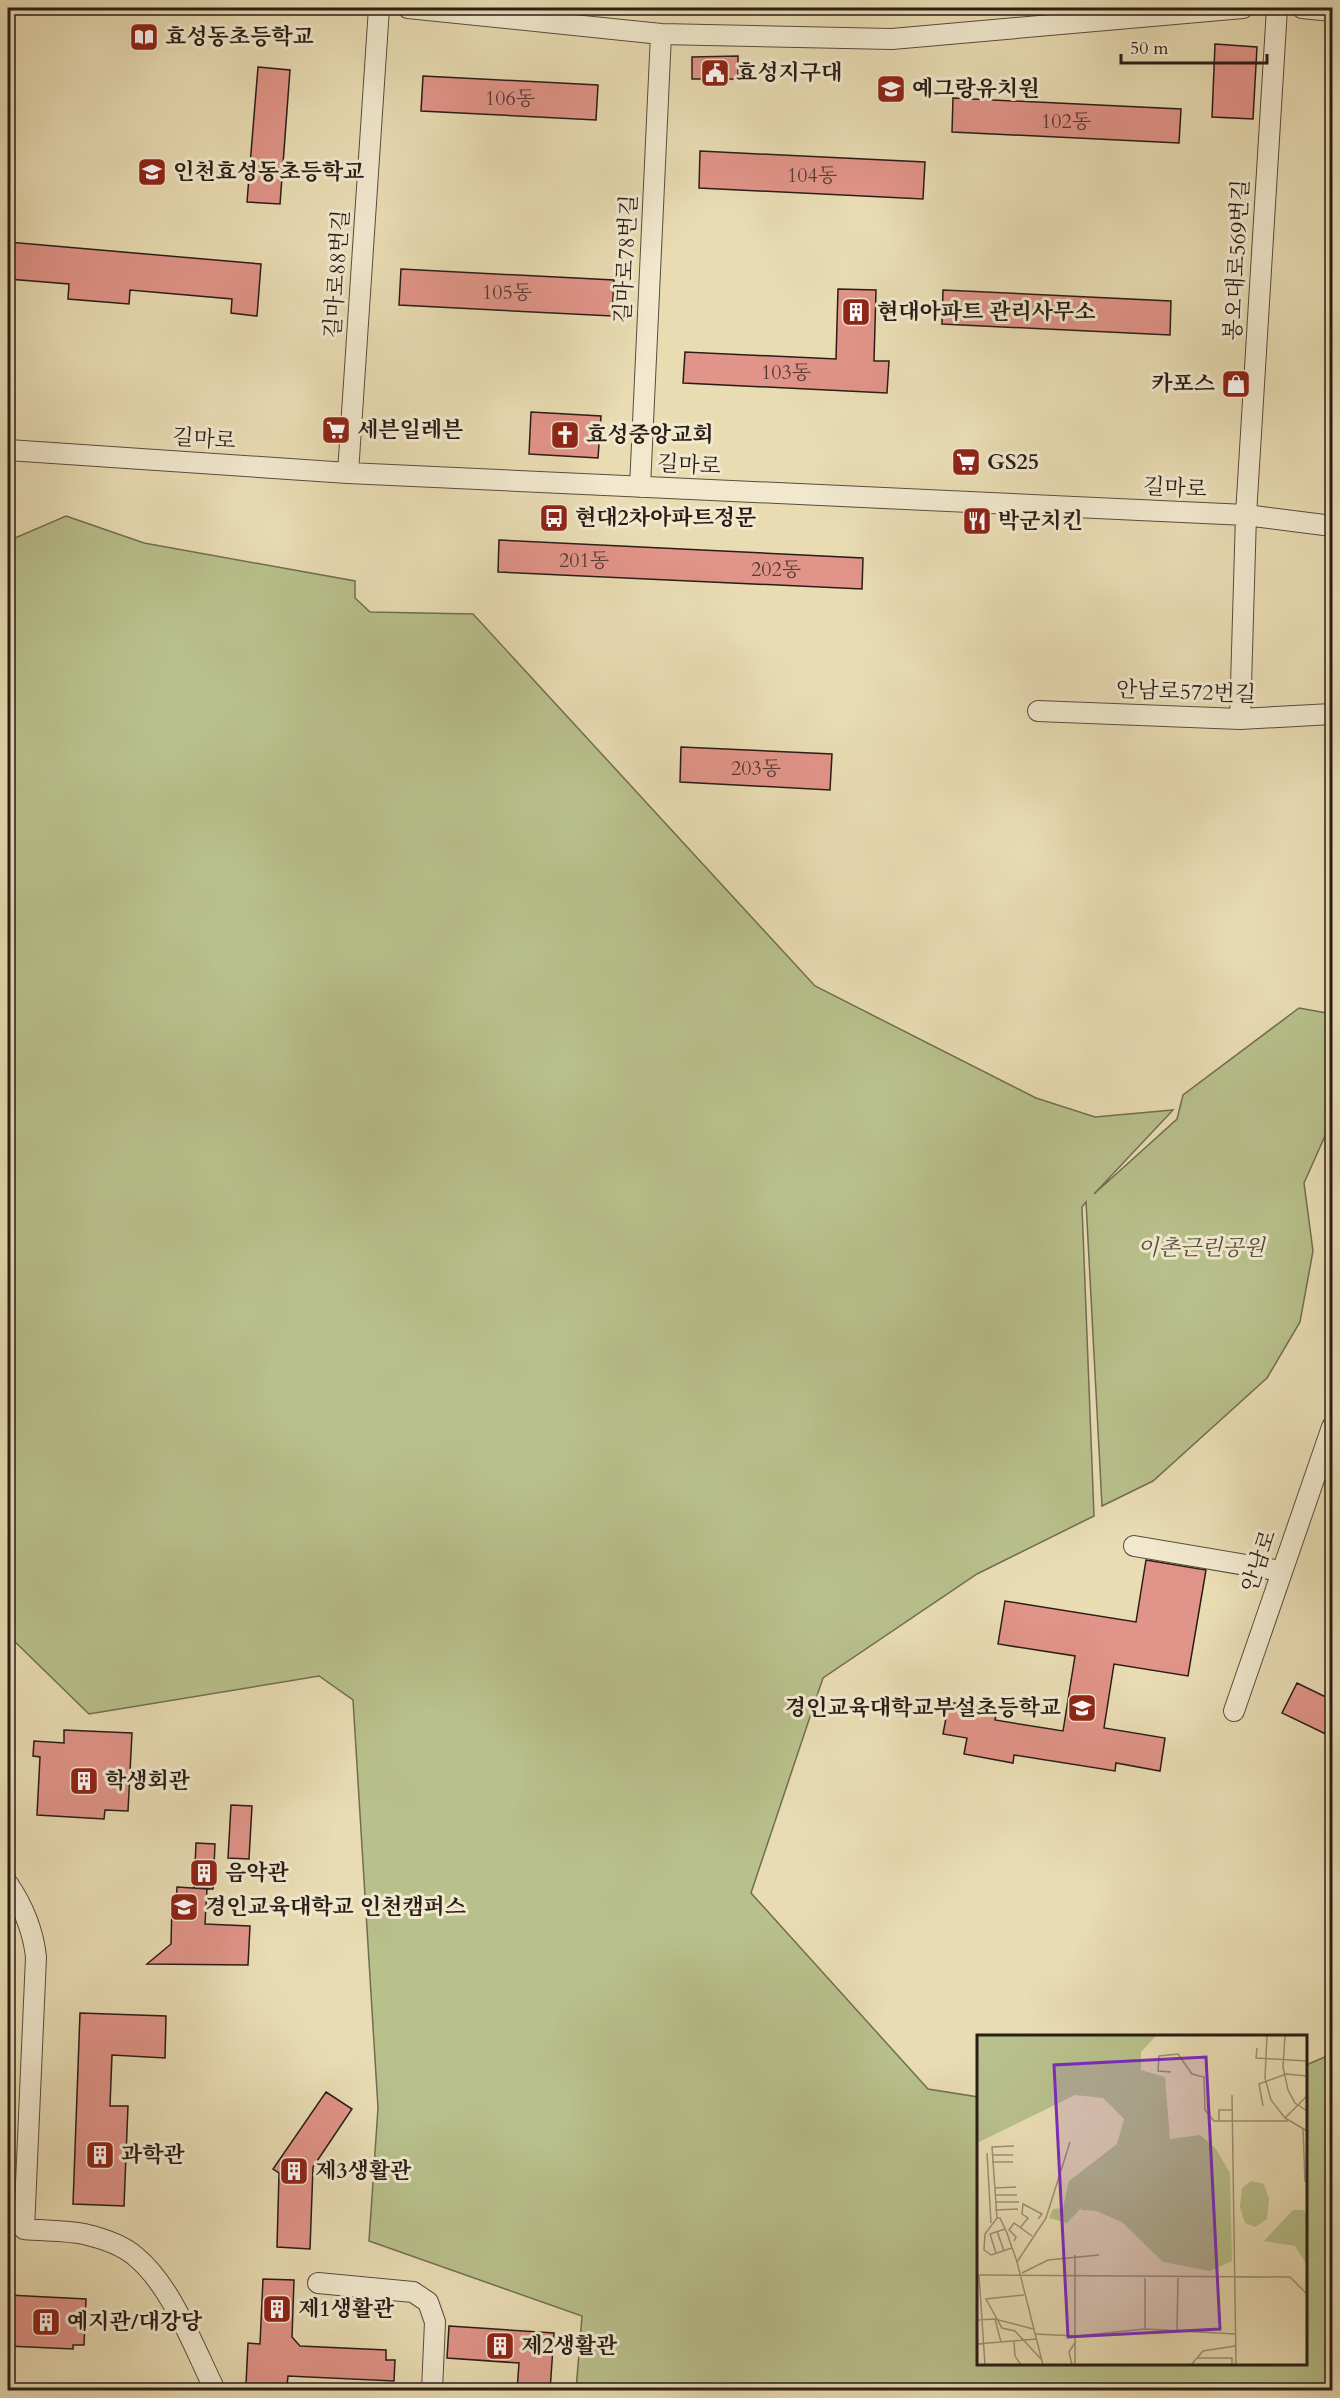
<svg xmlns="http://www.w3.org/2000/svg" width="1340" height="2398" viewBox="0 0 1340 2398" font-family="Cardo,'Noto Serif KR',serif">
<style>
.green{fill:#b8c08b;stroke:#706e51;stroke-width:1.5}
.building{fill:#e19489;stroke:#291d17;stroke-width:1.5}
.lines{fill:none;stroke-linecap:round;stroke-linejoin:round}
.minor-casing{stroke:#594d3e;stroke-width:22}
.minor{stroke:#f1e8ce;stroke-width:20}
.labels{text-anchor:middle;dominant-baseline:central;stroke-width:6;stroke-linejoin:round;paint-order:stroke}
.number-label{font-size:20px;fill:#573b34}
.poi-label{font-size:22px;font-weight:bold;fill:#291d17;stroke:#f1e8ce;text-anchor:start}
.street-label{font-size:22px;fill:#291d17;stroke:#f1e8ce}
.park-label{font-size:22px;font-style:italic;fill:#544e3a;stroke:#f1e8ce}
.inset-road{fill:none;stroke:#9c9075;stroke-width:1.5}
.view{fill:#7b2cbf;fill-opacity:0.15;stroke:#7b2cbf;stroke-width:3}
.inset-edge{fill:none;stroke:#291d17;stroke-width:3}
</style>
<rect width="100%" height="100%" fill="#e9dcb3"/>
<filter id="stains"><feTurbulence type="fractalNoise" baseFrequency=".00333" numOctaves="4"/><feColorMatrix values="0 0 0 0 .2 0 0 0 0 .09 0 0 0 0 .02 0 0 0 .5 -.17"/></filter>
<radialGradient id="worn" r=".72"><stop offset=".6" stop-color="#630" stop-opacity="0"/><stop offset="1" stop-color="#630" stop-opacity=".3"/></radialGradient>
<!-- green -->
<path class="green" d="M66 516 144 543 355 581V598L370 612 473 614 815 986 1036 1098 1095 1117 1173 1110 1094 1194 1177 1119 1183 1095 1299 1008 1332 1014V1134L1325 1136 1304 1183 1313 1251 1300 1322 1267 1378 1153 1481 1102 1506 1086 1202 1082 1207 1094 1516 977 1574 823 1678 751 1893 928 2089 978 2097V2364H1306V2065L1332 2054V2390H576L582 2316 369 2241 378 2108 353 1700 319 1676 89 1714 8 1635V541Z"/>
<!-- building -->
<path class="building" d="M1215 44 1257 47 1253 119 1212 117Z
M738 56V79H692V57Z
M258 67 290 70 280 204 247 202Z
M423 76 598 85 596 120 421 111Z
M953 98 1181 109 1179 143 952 132Z
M700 151 925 162 923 199 699 188Z
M8 242 261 264 257 316 231 313 232 299 130 290 129 304 68 299 69 284 8 279Z
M401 269 614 280 612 316 399 305Z
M838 289 876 290 874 361H889L887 393 683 383 685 352 836 359Z
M943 290 1171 301 1170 335 942 324Z
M531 412 601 416 598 458 529 454Z
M499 540 863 558 862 589 498 572Z
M681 747 832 754 830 790 680 782Z
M1146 1560 1206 1570 1188 1676 1114 1664 1104 1728 1165 1738 1160 1771 1116 1763 1115 1771 1014 1755 1013 1763 964 1754 967 1738 943 1734 949 1702 997 1710 995 1720 1063 1731 1075 1656 998 1644 1005 1601 1136 1622Z
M1297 1683 1332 1700V1737L1282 1713Z
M64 1730 132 1733 128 1811 105 1810 104 1819 37 1815 40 1757 33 1756 34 1741 64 1743Z
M231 1805 252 1806 249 1859 228 1858Z
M196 1843 215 1844 213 1889 194 1888Z
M177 1887 207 1889 205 1924 250 1926 248 1965 147 1964 171 1944 172 1903H176Z
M80 2013 166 2016 165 2058 112 2055 110 2106H128L124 2206 73 2204Z
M326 2092 352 2109 313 2167 310 2249 277 2247 279 2173 273 2169Z
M263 2279 294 2280 292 2337 300 2346 386 2350V2360H395L394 2381 288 2376 287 2386 246 2384 248 2343 260 2344Z
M8 2295 86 2299 84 2345H73V2349L8 2346Z
M449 2326 554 2333 550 2391H517L519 2363 447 2358Z"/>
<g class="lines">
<!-- minor casing -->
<g class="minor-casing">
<path id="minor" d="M408 8 661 34 892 39 1243 8
M1302 8 1332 11
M8 450 348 473 1246 515 1332 526
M348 473 379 8
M640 487 661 34
M1038 711 1240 719 1332 714
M1240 719 1246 515 1277 8
M1134 1546 1281 1571
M1234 1711 1332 1427
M8 1884C23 1906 33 1930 36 1957L24 2229C44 2231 65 2230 84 2234 101 2238 121 2244 135 2256 172 2286 194 2348 215 2390
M318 2283 413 2292 428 2302 435 2322 432 2390"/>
</g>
<!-- minor -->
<use href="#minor" class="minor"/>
</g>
<!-- icons -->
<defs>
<g id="library-square" transform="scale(1.5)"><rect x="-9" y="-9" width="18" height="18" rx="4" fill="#8f2418" stroke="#f1e8ce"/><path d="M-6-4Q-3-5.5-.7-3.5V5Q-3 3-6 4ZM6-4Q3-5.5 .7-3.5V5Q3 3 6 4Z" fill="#fff"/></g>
<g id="civic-square" transform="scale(1.5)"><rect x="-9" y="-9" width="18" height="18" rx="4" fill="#8f2418" stroke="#f1e8ce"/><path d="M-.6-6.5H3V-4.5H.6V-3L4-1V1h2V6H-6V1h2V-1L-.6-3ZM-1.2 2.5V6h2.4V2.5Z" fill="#fff"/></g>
<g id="school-square" transform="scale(1.5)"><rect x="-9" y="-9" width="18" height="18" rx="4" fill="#8f2418" stroke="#f1e8ce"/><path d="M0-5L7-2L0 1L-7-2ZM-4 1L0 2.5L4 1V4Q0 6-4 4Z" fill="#fff"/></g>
<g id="building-square" transform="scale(1.5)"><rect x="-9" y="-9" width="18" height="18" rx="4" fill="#8f2418" stroke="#f1e8ce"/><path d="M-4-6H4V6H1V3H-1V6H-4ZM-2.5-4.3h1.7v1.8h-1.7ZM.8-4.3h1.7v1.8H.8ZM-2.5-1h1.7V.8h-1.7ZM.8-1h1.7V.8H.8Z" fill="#fff"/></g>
<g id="shop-square" transform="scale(1.5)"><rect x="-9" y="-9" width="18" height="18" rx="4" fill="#8f2418" stroke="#f1e8ce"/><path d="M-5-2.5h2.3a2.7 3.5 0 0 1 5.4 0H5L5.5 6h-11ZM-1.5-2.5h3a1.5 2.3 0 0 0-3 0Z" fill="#fff"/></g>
<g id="supermarket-square" transform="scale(1.5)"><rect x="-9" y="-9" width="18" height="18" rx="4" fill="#8f2418" stroke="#f1e8ce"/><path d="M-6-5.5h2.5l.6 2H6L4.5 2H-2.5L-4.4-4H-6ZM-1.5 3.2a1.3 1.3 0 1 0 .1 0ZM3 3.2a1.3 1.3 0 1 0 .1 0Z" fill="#fff"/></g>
<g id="church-square" transform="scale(1.5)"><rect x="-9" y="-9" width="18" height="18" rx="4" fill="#8f2418" stroke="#f1e8ce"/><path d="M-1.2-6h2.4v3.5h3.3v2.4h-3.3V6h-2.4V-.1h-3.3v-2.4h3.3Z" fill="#fff"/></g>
<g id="bus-square" transform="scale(1.5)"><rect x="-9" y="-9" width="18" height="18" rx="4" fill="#8f2418" stroke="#f1e8ce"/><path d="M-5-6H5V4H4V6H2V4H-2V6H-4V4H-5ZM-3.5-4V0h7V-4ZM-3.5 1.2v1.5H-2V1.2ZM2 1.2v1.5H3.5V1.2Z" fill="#fff"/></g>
<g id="restaurant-square" transform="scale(1.5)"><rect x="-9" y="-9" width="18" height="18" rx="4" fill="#8f2418" stroke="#f1e8ce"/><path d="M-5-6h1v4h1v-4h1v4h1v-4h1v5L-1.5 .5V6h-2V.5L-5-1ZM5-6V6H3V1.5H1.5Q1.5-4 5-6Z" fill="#fff"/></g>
<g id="university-square" transform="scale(1.5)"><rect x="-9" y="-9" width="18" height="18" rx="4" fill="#8f2418" stroke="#f1e8ce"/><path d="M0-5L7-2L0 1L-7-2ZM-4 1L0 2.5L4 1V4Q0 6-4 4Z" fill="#fff"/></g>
</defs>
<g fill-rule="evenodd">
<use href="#library-square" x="144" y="37"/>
<use href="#civic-square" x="715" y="73"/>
<use href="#school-square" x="891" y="89"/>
<use href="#school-square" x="152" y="172"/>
<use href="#building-square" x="856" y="312"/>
<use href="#shop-square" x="1236" y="384"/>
<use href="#supermarket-square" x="336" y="430"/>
<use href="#church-square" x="565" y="435"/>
<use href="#supermarket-square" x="966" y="462"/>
<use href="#bus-square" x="554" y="518"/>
<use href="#restaurant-square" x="977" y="521"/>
<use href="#school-square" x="1082" y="1708"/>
<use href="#building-square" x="84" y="1781"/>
<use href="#building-square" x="204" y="1873"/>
<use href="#university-square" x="184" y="1907"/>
<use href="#building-square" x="100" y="2155"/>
<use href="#building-square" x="294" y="2171"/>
<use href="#building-square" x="277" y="2309"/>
<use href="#building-square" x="46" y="2322"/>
<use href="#building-square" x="500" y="2346"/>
</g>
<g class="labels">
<!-- number labels -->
<g class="number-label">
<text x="510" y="98">106동</text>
<text x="1066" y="121">102동</text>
<text x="812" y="175">104동</text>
<text x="507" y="292">105동</text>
<text x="786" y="372">103동</text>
<text x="584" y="560">201동</text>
<text x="776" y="569">202동</text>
<text x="756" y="768">203동</text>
</g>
<!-- poi labels -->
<g class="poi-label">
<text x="165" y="37">효성동초등학교</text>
<text x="736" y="73">효성지구대</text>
<text x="912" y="89">예그랑유치원</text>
<text x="173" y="172">인천효성동초등학교</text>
<text x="877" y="312">현대아파트 관리사무소</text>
<text x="1215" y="384" text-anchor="end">카포스</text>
<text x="357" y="430">세븐일레븐</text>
<text x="586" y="435">효성중앙교회</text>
<text x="987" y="462">GS25</text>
<text x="575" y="518">현대2차아파트정문</text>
<text x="998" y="521">박군치킨</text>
<text x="1061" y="1708" text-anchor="end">경인교육대학교부설초등학교</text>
<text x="105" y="1781">학생회관</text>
<text x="225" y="1873">음악관</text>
<text x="205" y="1907">경인교육대학교 인천캠퍼스</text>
<text x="121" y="2155">과학관</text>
<text x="315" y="2171">제3생활관</text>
<text x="298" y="2309">제1생활관</text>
<text x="67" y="2322">예지관/대강당</text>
<text x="521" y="2346">제2생활관</text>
</g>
<!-- street labels -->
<g class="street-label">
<text transform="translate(626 259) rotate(-87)">길마로78번길</text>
<text transform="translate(1237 260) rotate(-87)">봉오대로569번길</text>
<text transform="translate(337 274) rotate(-86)">길마로88번길</text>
<text transform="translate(204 439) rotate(4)">길마로</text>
<text transform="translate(689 465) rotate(3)">길마로</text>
<text transform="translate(1175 488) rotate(3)">길마로</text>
<text transform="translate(1186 692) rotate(2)">안남로572번길</text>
<text transform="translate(1259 1561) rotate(-71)">안남로</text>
</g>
<!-- park labels -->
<g class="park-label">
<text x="1201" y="1248">이촌근린공원</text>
</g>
</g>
<!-- overview -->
<g transform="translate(977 2035)">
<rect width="330" height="330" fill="#e9dcb3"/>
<path d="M0 0H180L164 17V35L188 42 193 104 223 100 239 114 253 138 255 226 233 236 186 227 145 187 119 176 104 175 105 172 90 188 72 183 76 174 86 173 92 146 140 109 147 84 126 63 98 60 0 108ZM274 146 287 149 292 164 290 184 278 192 268 188 263 172 265 153ZM316 175H327L330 180V230L318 211 287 206Z" fill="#b8c08b"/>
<path class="inset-road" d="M290 0 288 43 294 65 308 83 330 96M308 0 306 32 311 55 318 68 330 76M280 13 279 23 330 26M194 37 181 36 182 21 201 19 215 39 227 42 228 75 237 86H311M255 60 259 330M286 71 282 49 309 39 330 41M308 83 330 61M242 86V75H256M326 94 328 147M10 118 14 188M15 120H36M15 127H36M18 153 39 152M18 160H40M18 167H42M18 175 41 174M20 183 15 112 37 111M43 193 51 183 45 179 46 169 65 179 61 184M20 196 27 216M37 206 39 202 32 195 37 188 55 201M35 213 14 220 7 215 8 199 20 183H23L30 198 35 213 36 215 40 227M19 218 13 199 28 194M45 238 71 225 122 220M0 240 313 242 330 259M2 240 8 330M168 243V294M8 264 47 260M9 264 25 293 38 296 64 324M18 284 24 307M0 285 18 284 56 294M200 296 201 243M58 299 99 301 168 294 259 299M37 306 38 321 44 330M0 309 59 304M221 323H255V330M66 330 40 227 69 183 93 107M95 330 92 317 99 306M98 330V220M214 330 226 316 258 311"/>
<path class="view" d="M229 22 243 294 91 302 77 30Z"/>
<rect width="330" height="330" class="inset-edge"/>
</g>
<!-- margin -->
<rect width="1340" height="2398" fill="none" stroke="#e9dcb3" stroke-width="30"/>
<rect x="9" y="9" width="1322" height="2380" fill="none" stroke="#291d17" stroke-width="3"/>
<rect x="15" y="15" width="1310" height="2368" fill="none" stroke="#291d17" stroke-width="1.5"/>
<!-- scale -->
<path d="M1121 54v9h146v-9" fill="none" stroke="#291d17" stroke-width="3"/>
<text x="1130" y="54" font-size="18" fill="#291d17" stroke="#f1e8ce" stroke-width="4.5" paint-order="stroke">50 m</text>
<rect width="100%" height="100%" filter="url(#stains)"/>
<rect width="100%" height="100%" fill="url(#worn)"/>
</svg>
